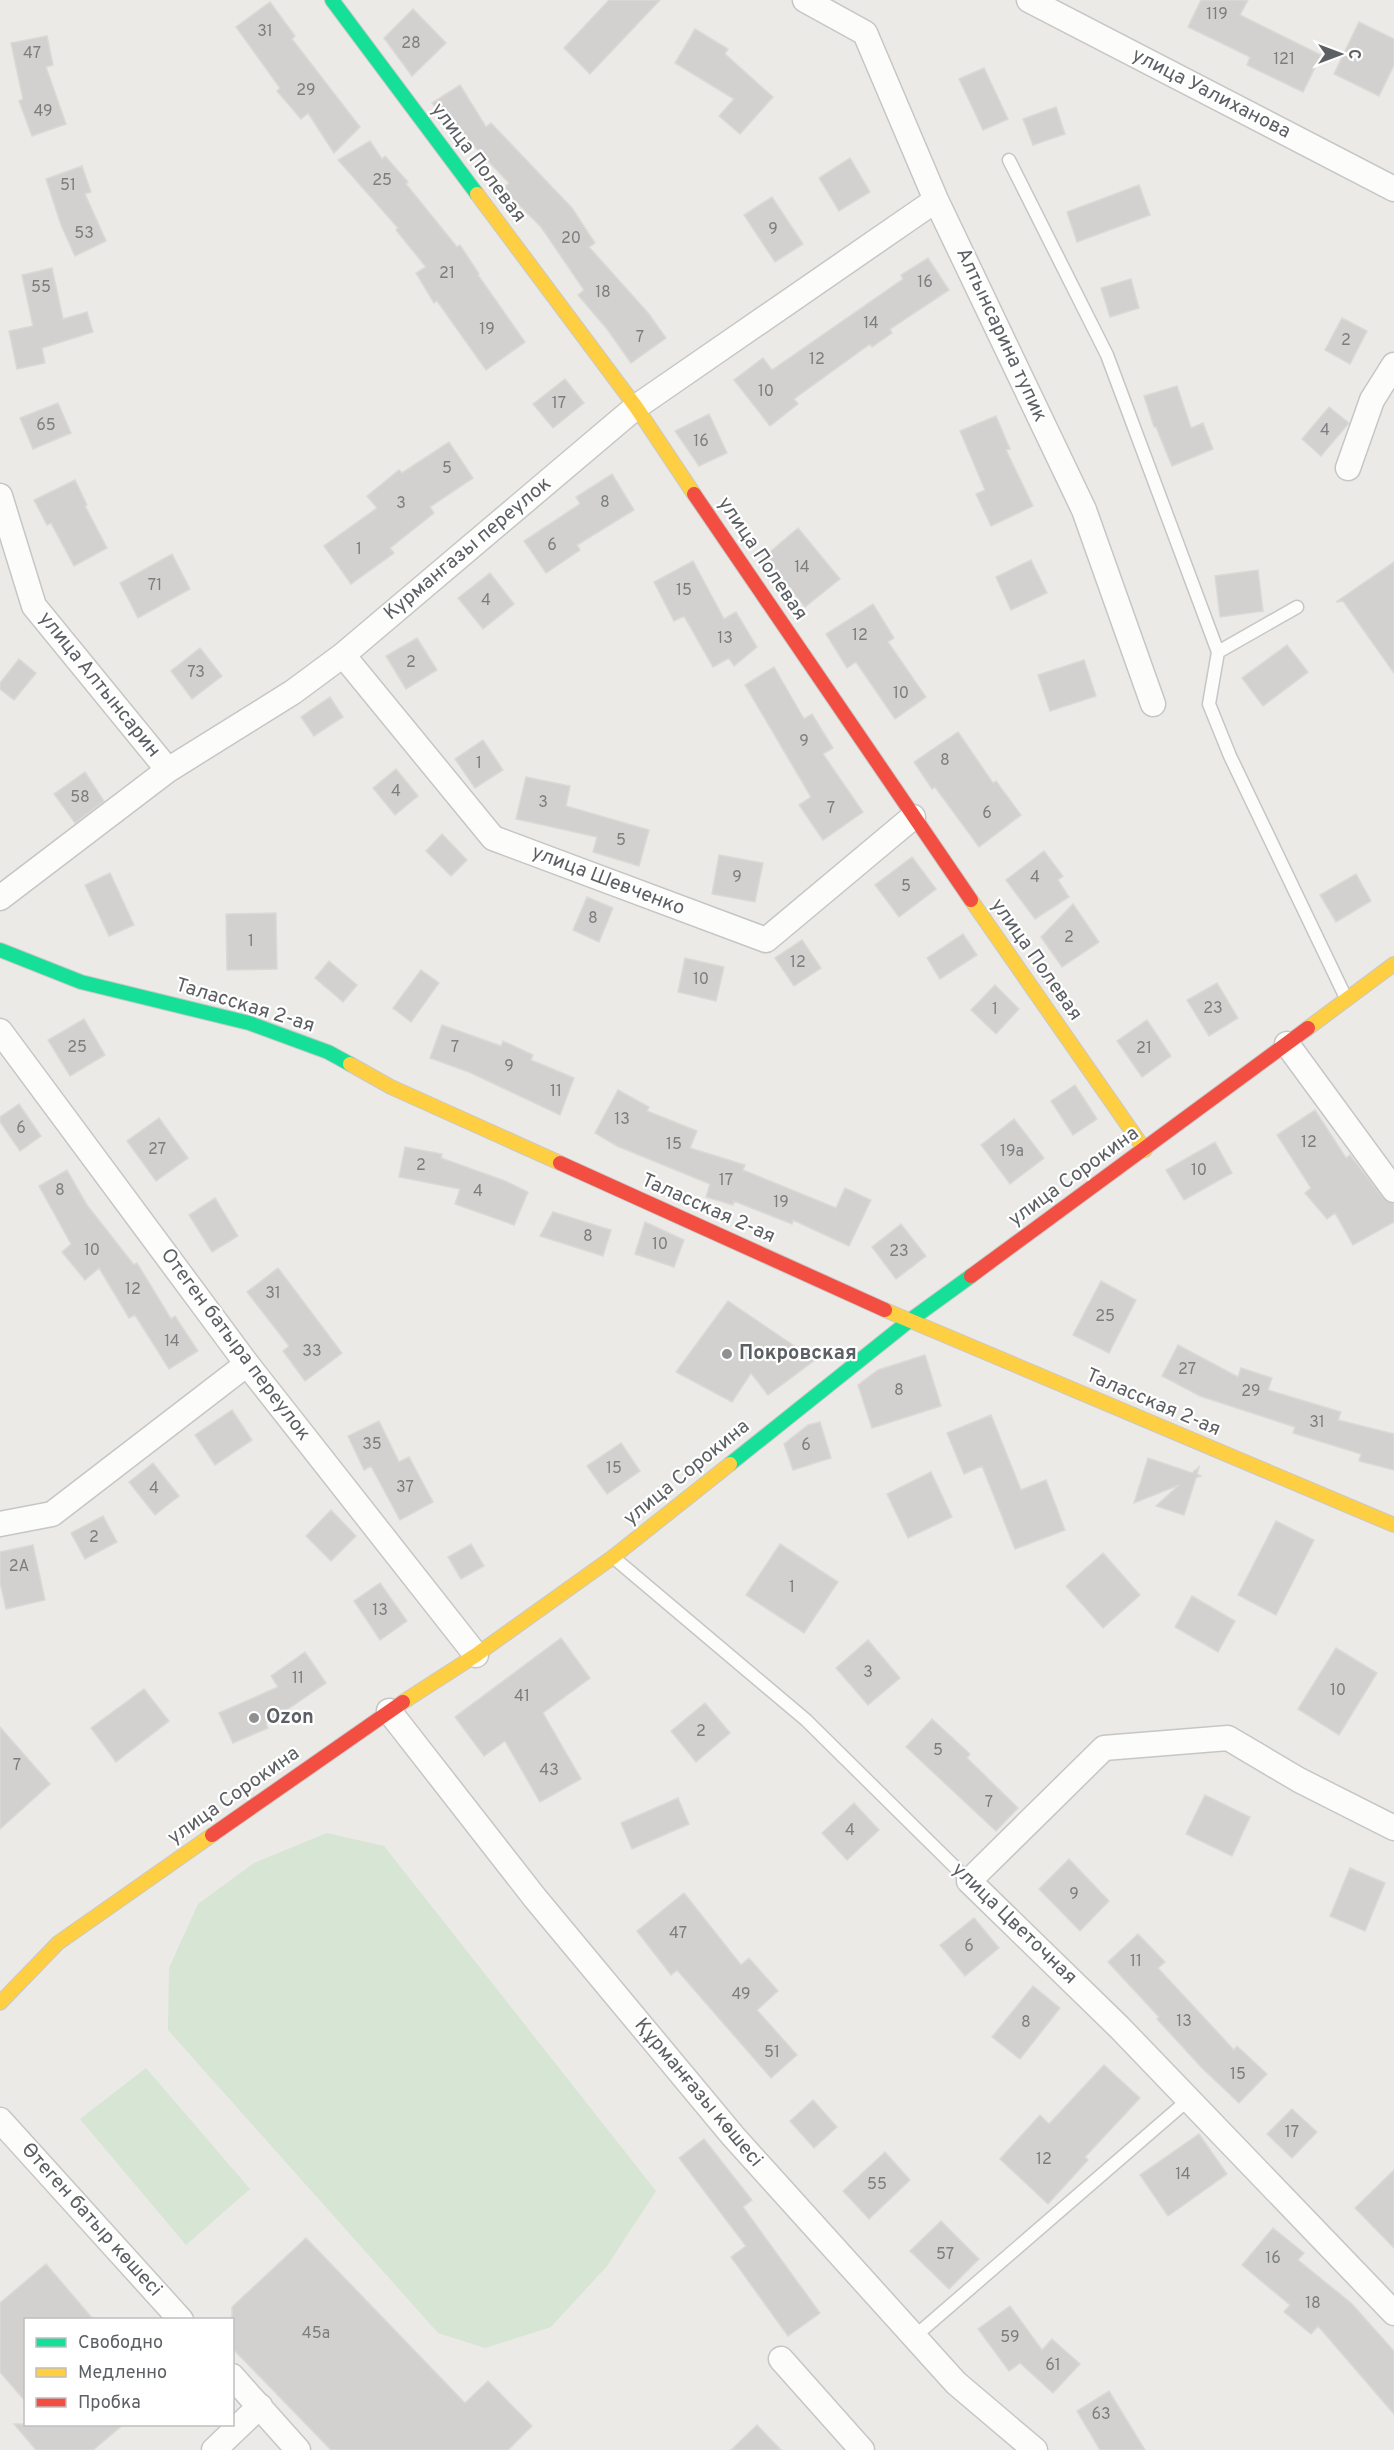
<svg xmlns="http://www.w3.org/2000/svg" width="1394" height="2450" viewBox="0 0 1394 2450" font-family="Overpass,sans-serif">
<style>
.green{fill:#d6e5d4}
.building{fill:#d2d1cf;stroke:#dad9d6;stroke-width:1.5}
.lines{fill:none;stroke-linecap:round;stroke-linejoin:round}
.lane-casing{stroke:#c6c6c6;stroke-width:15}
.street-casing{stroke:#c6c6c6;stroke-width:27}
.fast-casing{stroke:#c8c8c8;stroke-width:16}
.slow-casing{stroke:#c8c8c8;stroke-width:16}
.jam-casing{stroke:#c8c8c8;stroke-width:16}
.lane{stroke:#fcfcfb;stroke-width:12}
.street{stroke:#fcfcfb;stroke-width:24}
.fast{stroke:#16e098;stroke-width:14}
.slow{stroke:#ffcf43;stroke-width:14}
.jam{stroke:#f24e42;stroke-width:14}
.poi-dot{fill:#8e9091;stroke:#fff;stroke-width:2}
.labels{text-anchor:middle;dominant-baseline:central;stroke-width:4.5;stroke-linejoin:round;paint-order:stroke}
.number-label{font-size:16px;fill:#7b7d7f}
.street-label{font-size:20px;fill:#5c5f63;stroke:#fff}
.poi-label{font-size:20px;font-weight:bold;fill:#5c5f63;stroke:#fff;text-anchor:start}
</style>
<rect width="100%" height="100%" fill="#ebeae7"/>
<!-- green -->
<path class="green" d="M327 1833 384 1846 656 2191 607 2266 551 2327 485 2348 438 2333 168 2030 169 1968 198 1904 254 1863Z
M146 2068 250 2189 186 2245 80 2119Z"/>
<!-- building -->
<path class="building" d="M609 0H660L590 74 564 48Z
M1201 0H1248L1240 15 1321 55 1303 92 1247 65 1250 57 1188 27Z
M270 2 295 36 292 39 360 127 334 153 308 113 301 119 277 91 280 88 236 27Z
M413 9 446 43 412 76 384 38Z
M1359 22 1394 39V65L1379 96 1334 74Z
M695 29 728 49 725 54 773 97 740 134 719 116 734 99 675 63Z
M47 36 53 65 46 67 66 124 32 136 19 101 23 99 11 43Z
M984 68 1008 119 983 130 959 79Z
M460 85 486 127 491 123 572 208 595 243 589 247 649 314 666 338 631 363 607 329 578 295 584 290 541 227 503 189 509 183 453 124 450 126 432 103Z
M1056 107 1065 134 1033 145 1023 119Z
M370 141 382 159 385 156 408 182 406 184 457 247 460 245 479 274 478 275 525 342 486 370 437 301 434 303 416 273 426 267 396 230 398 228 338 160Z
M850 158 870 192 839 211 819 178Z
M82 166 91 192 85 194 106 241 75 256 61 225 46 179Z
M1139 185 1150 215 1077 242 1067 212Z
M772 197 803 244 775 262 744 215Z
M928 258 949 290 890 329 892 333 872 347 870 344 794 399 798 404 770 426 734 380 763 358 772 370 903 279 901 275Z
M52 268 63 319 87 312 93 332 42 348 45 363 17 369 9 331 33 326 22 275Z
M1131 279 1139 308 1110 317 1101 288Z
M1342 318 1367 331 1350 364 1325 350Z
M565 379 584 403 553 428 533 404Z
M1177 386 1191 428 1203 423 1213 449 1172 466 1156 427H1154L1144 396Z
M58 403 71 433 33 449 20 418Z
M1329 407 1349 423 1321 456 1302 439Z
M709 414 727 453 699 466 675 431Z
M996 416 1010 449 1006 450 1033 506 991 526 976 494 985 490 960 431Z
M449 442 473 478 430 507 434 513 390 548 394 553 351 584 324 546 377 508 367 496 399 470 402 473Z
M612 474 634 510 577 545 580 550 546 573 524 541 580 504 576 497Z
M75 480 87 505 85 506 107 548 74 566 51 523 47 525 34 500Z
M798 528 840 579 805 607 764 557Z
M172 554 190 589 138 618 120 583Z
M1031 560 1047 593 1011 610 996 577Z
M693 561 724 619 736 612 757 647 734 666 729 658 713 667 684 616 674 621 654 582Z
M1394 562V673L1343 601 1336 602Z
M1258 570 1263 611 1220 617 1215 576Z
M490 573 514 604 483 629 458 598Z
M873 604 894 638 888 642 926 697 895 719 856 662 847 668 826 634Z
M417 638 437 670 406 689 386 656Z
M1287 645 1308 672 1263 706 1242 678Z
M200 648 222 676 192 699 171 671Z
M19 659 36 673 14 700 0 689V683Z
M1084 660 1096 696 1050 711 1038 675Z
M774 667 804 719 812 714 833 748 823 754 863 812 823 840 799 805 811 797 745 685Z
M330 697 343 717 314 736 301 717Z
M958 732 993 783 996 781 1021 815 979 847 935 787 932 789 914 762Z
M483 740 503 770 475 788 455 759Z
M396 769 418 796 395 815 373 788Z
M85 772 104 801 75 823 54 794Z
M526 777 570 786 566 806 649 830 639 866 593 852 597 837 516 819Z
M442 834 467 860 451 876 426 851Z
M1044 851 1063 876 1058 880 1069 897 1035 919 1006 880Z
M719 855 763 863 755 902 712 894Z
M912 857 936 889 899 917 875 885Z
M110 873 134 925 109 936 85 885Z
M1356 874 1371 901 1336 922 1320 895Z
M587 897 613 908 599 942 573 930Z
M1073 904 1099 942 1062 967 1041 937Z
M276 913 277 969 227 970 226 914Z
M963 934 977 955 940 979 927 958Z
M802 940 821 968 794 986 775 958Z
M685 958 724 967 716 1001 678 992Z
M329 961 357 985 343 1002 315 978Z
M421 970 439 983 411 1022 393 1008Z
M1217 983 1238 1018 1209 1036 1187 1000Z
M995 985 1019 1009 996 1034 971 1010Z
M84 1019 105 1055 70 1076 48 1040Z
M1147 1020 1171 1056 1142 1077 1117 1041Z
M442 1025 501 1046 503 1041 533 1055 531 1060 574 1078 560 1115 469 1072 430 1058Z
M1075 1085 1097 1119 1073 1135 1051 1101Z
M618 1090 649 1107 647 1111 697 1131 690 1148 745 1165 743 1170 836 1208 845 1188 871 1200 849 1246 793 1220 792 1224 734 1201 733 1205 706 1197 710 1184 617 1146 595 1133Z
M19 1104 41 1136 20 1151 0 1122V1117Z
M1315 1110 1346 1158 1350 1155 1383 1198 1394 1204V1222L1353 1245 1335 1213 1327 1219 1305 1193 1311 1188 1277 1135Z
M159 1118 188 1158 156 1181 127 1141Z
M1014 1119 1044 1158 1010 1184 981 1145Z
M1215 1142 1232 1173 1184 1200 1166 1170Z
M405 1147 442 1154 441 1158 505 1181 528 1192 514 1225 455 1204 460 1189 399 1177Z
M67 1170 87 1205 134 1265 137 1263 171 1319 175 1316 198 1351 169 1369 135 1315 129 1318 99 1268 85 1280 62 1252 71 1244 39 1186Z
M215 1198 238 1236 212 1252 189 1215Z
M553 1212 611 1230 603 1256 540 1236Z
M645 1222 684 1240 674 1267 635 1254Z
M901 1224 926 1256 896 1279 872 1247Z
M278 1268 342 1353 305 1381 283 1351 289 1346 247 1292Z
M1101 1281 1136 1300 1109 1353 1073 1335Z
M728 1301 815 1360 768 1395 751 1373 732 1402 676 1372Z
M1178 1345 1238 1377 1241 1368 1272 1378 1268 1390 1341 1412 1338 1420 1394 1434V1470L1359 1461 1361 1454 1293 1433 1295 1427 1200 1396 1162 1376Z
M925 1355 941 1406 872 1428 858 1385 878 1370Z
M232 1410 252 1440 215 1465 195 1435Z
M991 1415 1021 1490 1046 1480 1065 1530 1015 1549 982 1466 964 1474 947 1433Z
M379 1421 399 1462 409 1457 433 1502 400 1520 371 1466 364 1470 348 1436Z
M820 1422 831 1458 793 1470 784 1444 808 1425Z
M621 1443 640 1471 607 1494 587 1466Z
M1148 1458 1192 1473 1199 1467 1197 1474 1201 1476 1196 1478 1184 1515 1156 1506 1179 1485 1134 1503Z
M153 1463 179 1496 155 1515 129 1482Z
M931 1472 952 1517 908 1538 887 1494Z
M331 1510 356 1536 331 1561 306 1536Z
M103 1516 117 1542 85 1559 71 1533Z
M1276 1521 1314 1540 1276 1615 1238 1595Z
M471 1544 484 1566 461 1579 448 1557Z
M780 1544 838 1582 804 1633 746 1595Z
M33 1545 45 1600 6 1609 0 1582V1552Z
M1103 1553 1140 1595 1103 1628 1066 1586Z
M380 1583 407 1621 380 1640 354 1601Z
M1192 1596 1235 1621 1218 1652 1175 1627Z
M561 1638 590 1678 543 1713 581 1779 540 1802 505 1741 484 1756 455 1717Z
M868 1640 900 1678 868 1705 836 1668Z
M1336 1648 1377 1673 1339 1735 1298 1709Z
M305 1652 326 1683 266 1724 268 1728 233 1743 219 1713 278 1687 271 1676Z
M144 1689 169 1721 116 1762 91 1728Z
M705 1703 730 1733 696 1762 671 1731Z
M932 1719 970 1754 967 1758 1018 1808 996 1831 906 1747Z
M0 1727 50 1784 0 1829Z
M1205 1795 1250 1817 1232 1856 1186 1834Z
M678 1798 689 1824 632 1849 621 1823Z
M854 1803 879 1830 847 1860 822 1833Z
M1069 1859 1109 1901 1080 1931 1039 1889Z
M1350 1868 1385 1883 1365 1931 1330 1916Z
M684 1893 741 1965 749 1958 778 1991 757 2010 797 2055 771 2078 677 1970 671 1975 637 1931Z
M974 1918 999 1948 965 1976 940 1945Z
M1138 1934 1165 1962 1158 1968 1234 2050 1237 2046 1267 2074 1239 2103 1202 2068 1157 2019 1159 2017 1108 1962Z
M1033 1986 1060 2008 1020 2059 992 2037Z
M1104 2065 1140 2098 1085 2157 1088 2160 1048 2204 1000 2159 1040 2115 1049 2124Z
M813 2100 837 2127 814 2148 790 2121Z
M1292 2109 1317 2132 1292 2158 1267 2134Z
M1199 2134 1227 2174 1168 2216 1140 2175Z
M704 2139 752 2200 743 2207 820 2313 788 2336 731 2257 746 2246 679 2158Z
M885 2152 910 2180 869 2219 843 2191Z
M1394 2170V2248L1355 2208Z
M941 2221 979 2259 949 2289 910 2251Z
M1273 2228 1304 2253 1298 2260 1351 2303 1394 2351V2414L1318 2326 1311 2334 1284 2312 1290 2305 1242 2265Z
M306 2238 465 2403 488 2381 532 2426 508 2450H331L232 2348V2307Z
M46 2264 93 2319H26V2402L0 2372V2303Z
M1010 2306 1042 2350 1052 2339 1080 2364 1053 2393 1020 2363 1009 2371 978 2329Z
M1109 2391 1145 2450H1100L1077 2411Z
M14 2424H124L93 2450H36Z
M757 2425 781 2450H731Z"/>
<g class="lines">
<!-- lane casing -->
<g class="lane-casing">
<path id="lane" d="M1009 160 1107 355 1218 652
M1297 607 1218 652 1209 704 1230 756 1346 998
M614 1558 806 1720 969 1881
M914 2337 1188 2100"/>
</g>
<!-- street casing -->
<g class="street-casing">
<path id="street" d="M805 0 865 33 936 200 1084 510 1153 704
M1029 0 1394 189
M1348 468 1372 400 1394 365
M0 496 34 606 168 770
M343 655 493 838 766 940 913 817
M0 898 168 770 293 692 343 655 636 407 936 200
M0 1031 247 1364 476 1655
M1287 1044 1394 1190
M0 1524 52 1514 247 1364
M389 1711 535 1898 733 2136 956 2383 1035 2450
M1394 1828 1299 1780 1228 1738 1104 1748 969 1881 1119 2027 1394 2313
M0 2120 181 2320
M781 2359 862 2450
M232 2376 298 2450
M214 2450 260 2406"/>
</g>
<!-- fast casing -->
<g class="fast-casing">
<path id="fast" d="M332 0 477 194
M0 950 81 982 249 1023 328 1052 350 1064
M730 1464 909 1321 971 1276"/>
</g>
<!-- slow casing -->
<g class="slow-casing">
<path id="slow" d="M477 194 636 407 694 494
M971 900 1145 1150
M1308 1028 1394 964
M350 1064 391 1087 560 1163
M885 1310 1394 1525
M403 1702 476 1655 613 1557 730 1464
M0 2003 58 1943 212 1835"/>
</g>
<!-- jam casing -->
<g class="jam-casing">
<path id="jam" d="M694 494 971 900
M560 1163 885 1310
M971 1276 1308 1028
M212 1835 403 1702"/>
</g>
<!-- lane -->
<use href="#lane" class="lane"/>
<!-- street -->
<use href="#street" class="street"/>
<!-- fast -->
<use href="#fast" class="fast"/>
<!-- slow -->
<use href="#slow" class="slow"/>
<!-- jam -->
<use href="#jam" class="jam"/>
</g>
<!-- markers -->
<g class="poi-dot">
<circle cx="727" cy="1354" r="6"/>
<circle cx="254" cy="1718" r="6"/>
</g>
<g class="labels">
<!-- number labels -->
<g class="number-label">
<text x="1217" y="15">119</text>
<text x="265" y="32">31</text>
<text x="411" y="44">28</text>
<text x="32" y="54">47</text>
<text x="1284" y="60">121</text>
<text x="306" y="91">29</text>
<text x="43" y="112">49</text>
<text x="382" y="181">25</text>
<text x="68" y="186">51</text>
<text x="773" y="230">9</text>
<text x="84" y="234">53</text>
<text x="571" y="239">20</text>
<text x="447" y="274">21</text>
<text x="925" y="283">16</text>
<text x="41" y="288">55</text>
<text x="603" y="293">18</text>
<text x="871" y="324">14</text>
<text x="487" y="330">19</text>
<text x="640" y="338">7</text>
<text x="1346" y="341">2</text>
<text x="817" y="360">12</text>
<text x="766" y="392">10</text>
<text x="559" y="404">17</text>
<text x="46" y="426">65</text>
<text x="1325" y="431">4</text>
<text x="701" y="442">16</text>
<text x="447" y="469">5</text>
<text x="605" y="503">8</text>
<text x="401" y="504">3</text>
<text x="552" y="546">6</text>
<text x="359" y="550">1</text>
<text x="802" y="568">14</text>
<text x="155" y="586">71</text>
<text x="684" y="591">15</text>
<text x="486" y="601">4</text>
<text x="860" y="636">12</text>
<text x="725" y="639">13</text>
<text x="411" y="663">2</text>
<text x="196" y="673">73</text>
<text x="901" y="694">10</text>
<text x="804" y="742">9</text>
<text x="945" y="761">8</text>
<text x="479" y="764">1</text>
<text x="396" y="792">4</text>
<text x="80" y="798">58</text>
<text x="543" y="803">3</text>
<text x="831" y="809">7</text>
<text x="987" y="814">6</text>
<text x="621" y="841">5</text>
<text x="737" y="878">9</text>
<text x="1035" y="878">4</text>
<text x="906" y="887">5</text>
<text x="593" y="919">8</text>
<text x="1069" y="938">2</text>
<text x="251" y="942">1</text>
<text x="798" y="963">12</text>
<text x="701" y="980">10</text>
<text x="1213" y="1009">23</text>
<text x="995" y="1010">1</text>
<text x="77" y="1048">25</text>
<text x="455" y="1048">7</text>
<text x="1144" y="1049">21</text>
<text x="509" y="1067">9</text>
<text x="556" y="1092">11</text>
<text x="622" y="1120">13</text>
<text x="21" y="1129">6</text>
<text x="1309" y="1143">12</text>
<text x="674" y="1145">15</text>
<text x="157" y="1150">27</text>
<text x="1012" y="1152">19а</text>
<text x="421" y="1166">2</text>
<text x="1199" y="1171">10</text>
<text x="726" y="1181">17</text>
<text x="60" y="1191">8</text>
<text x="478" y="1192">4</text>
<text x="781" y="1203">19</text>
<text x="588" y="1237">8</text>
<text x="660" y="1245">10</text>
<text x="92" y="1251">10</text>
<text x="899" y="1252">23</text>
<text x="133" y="1290">12</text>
<text x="273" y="1294">31</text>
<text x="1105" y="1317">25</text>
<text x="172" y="1342">14</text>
<text x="312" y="1352">33</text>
<text x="1187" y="1370">27</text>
<text x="899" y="1391">8</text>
<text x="1251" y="1392">29</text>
<text x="1317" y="1423">31</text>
<text x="372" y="1445">35</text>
<text x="806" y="1446">6</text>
<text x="614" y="1469">15</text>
<text x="405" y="1488">37</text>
<text x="154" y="1489">4</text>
<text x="94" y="1538">2</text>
<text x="19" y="1567">2А</text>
<text x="792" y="1588">1</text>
<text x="380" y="1611">13</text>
<text x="868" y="1673">3</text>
<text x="298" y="1679">11</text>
<text x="1338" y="1691">10</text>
<text x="522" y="1697">41</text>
<text x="701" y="1732">2</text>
<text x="938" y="1751">5</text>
<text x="17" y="1766">7</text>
<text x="549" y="1771">43</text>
<text x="989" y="1803">7</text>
<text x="850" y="1831">4</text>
<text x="1074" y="1895">9</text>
<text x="678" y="1934">47</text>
<text x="969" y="1947">6</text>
<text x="1136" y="1962">11</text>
<text x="741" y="1995">49</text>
<text x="1184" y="2022">13</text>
<text x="1026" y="2023">8</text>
<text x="772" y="2053">51</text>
<text x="1238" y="2075">15</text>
<text x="1292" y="2133">17</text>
<text x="1044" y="2160">12</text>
<text x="1183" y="2175">14</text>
<text x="877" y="2185">55</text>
<text x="945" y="2255">57</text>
<text x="1273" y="2259">16</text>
<text x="1313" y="2304">18</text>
<text x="316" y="2334">45а</text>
<text x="1010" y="2338">59</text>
<text x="1053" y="2366">61</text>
<text x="1101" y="2415">63</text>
</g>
<!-- street labels -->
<g class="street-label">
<text transform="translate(1211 94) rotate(27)">улица Уалиханова</text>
<text transform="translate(478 163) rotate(53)">улица Полевая</text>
<text transform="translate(1001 335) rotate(65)">Алтынсарина тупик</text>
<text transform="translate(468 549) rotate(-40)">Курмангазы переулок</text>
<text transform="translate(762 559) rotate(56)">улица Полевая</text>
<text transform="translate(99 685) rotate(51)">улица Алтынсарин</text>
<text transform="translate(608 881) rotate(21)">улица Шевченко</text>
<text transform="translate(1036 960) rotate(55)">улица Полевая</text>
<text transform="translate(245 1006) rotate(17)">Таласская 2-ая</text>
<text transform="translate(1074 1177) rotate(-36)">улица Сорокина</text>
<text transform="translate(708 1209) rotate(24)">Таласская 2-ая</text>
<text transform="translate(235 1345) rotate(53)">Отеген батыра переулок</text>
<text transform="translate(1153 1403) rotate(23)">Таласская 2-ая</text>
<text transform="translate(687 1473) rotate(-39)">улица Сорокина</text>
<text transform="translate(234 1796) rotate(-35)">улица Сорокина</text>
<text transform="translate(1014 1924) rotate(44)">улица Цветочная</text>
<text transform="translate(698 2093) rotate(50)">Құрманғазы көшесі</text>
<text transform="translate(91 2220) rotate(48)">Өтеген батыр көшесі</text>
</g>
<!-- poi labels -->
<g class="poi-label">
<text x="739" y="1354">Покровская</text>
<text x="266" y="1718">Ozon</text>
</g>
</g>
<!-- legend -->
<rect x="24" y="2318" width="210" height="108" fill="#ffffff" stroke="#bebfc1" stroke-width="1.5"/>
<rect x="36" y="2338" width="30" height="9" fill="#16e098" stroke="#bebfc1" stroke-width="1.5"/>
<text x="78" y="2348" font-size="18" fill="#5c5f63">Свободно</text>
<rect x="36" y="2368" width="30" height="9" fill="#ffcf43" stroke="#bebfc1" stroke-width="1.5"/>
<text x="78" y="2378" font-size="18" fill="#5c5f63">Медленно</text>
<rect x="36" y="2398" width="30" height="9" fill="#f24e42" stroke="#bebfc1" stroke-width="1.5"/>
<text x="78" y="2408" font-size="18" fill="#5c5f63">Пробка</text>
<!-- north arrow -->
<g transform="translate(1340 54) rotate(90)" stroke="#ffffff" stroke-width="4.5" paint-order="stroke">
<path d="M0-4.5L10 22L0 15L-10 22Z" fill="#5c5f63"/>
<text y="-9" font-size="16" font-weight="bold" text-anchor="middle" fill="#5c5f63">С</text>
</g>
</svg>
